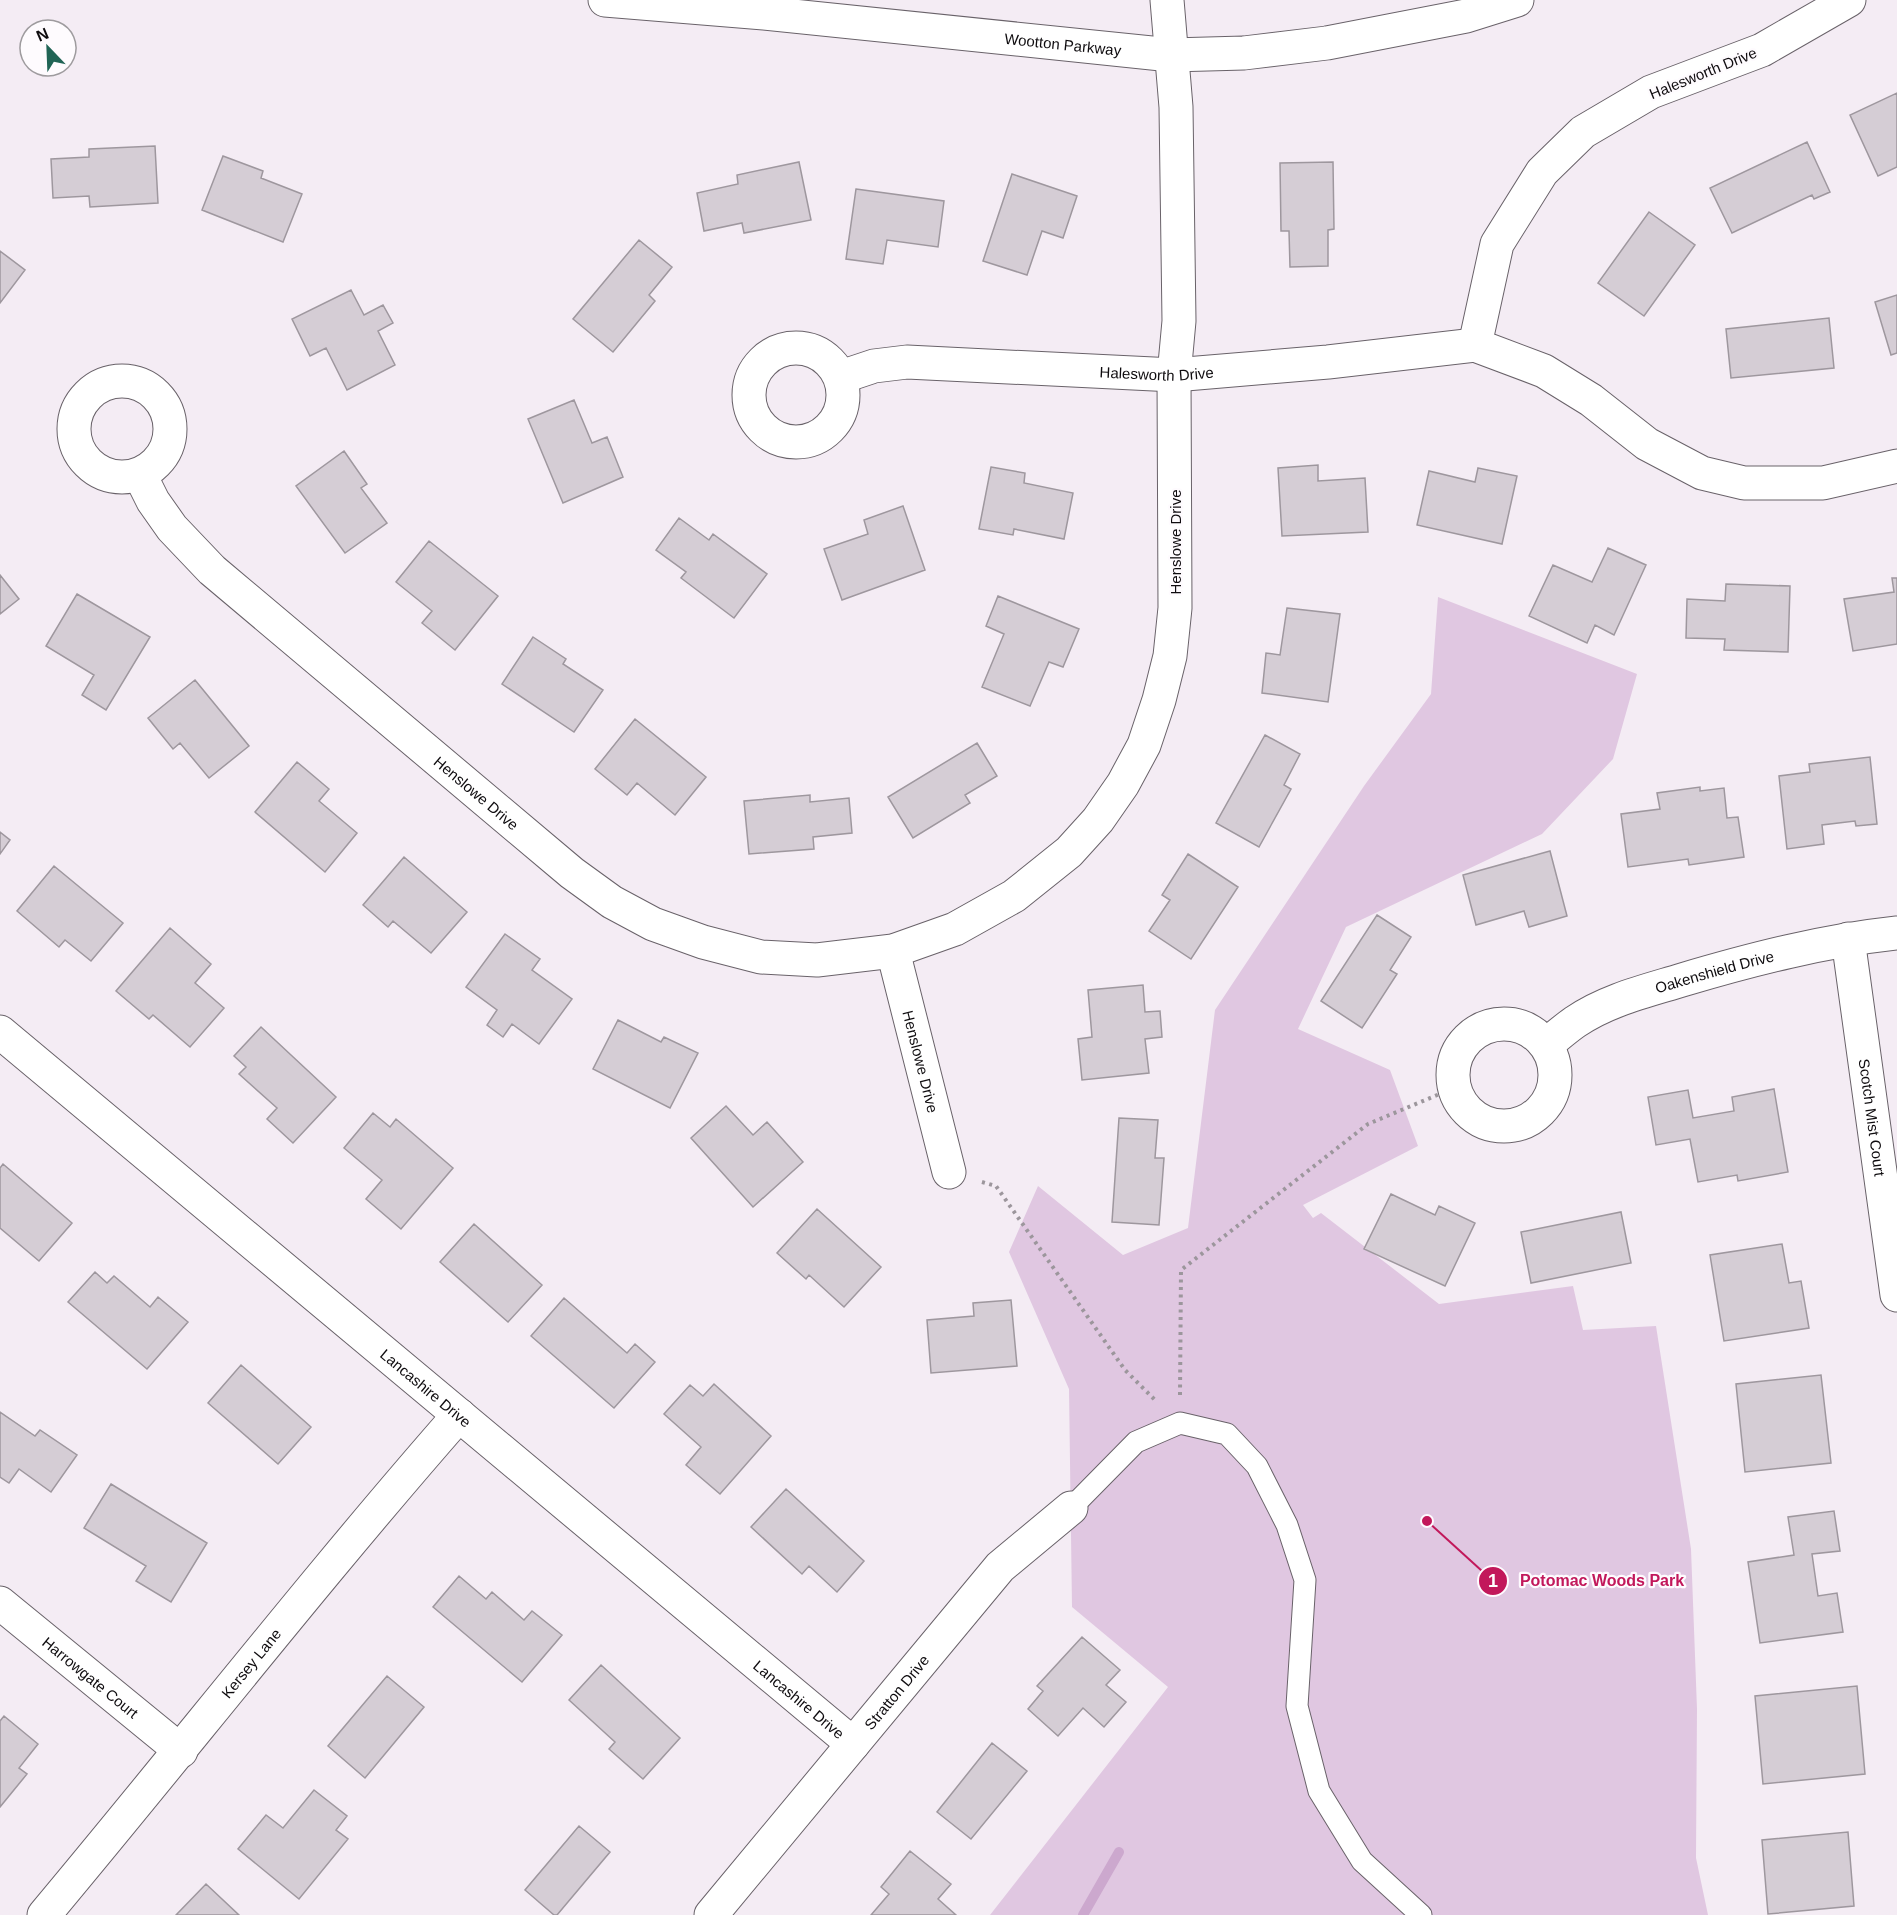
<svg xmlns="http://www.w3.org/2000/svg" width="1897" height="1915" viewBox="0 0 1897 1915" font-family="Arial,sans-serif">
<style>
.green{fill:#e0c7e1}
.lines{fill:none;stroke-linecap:round;stroke-linejoin:round}
.stream{stroke:#cca8ce;stroke-width:10}
.building{fill:#d5cdd5;stroke:#9e979e;stroke-width:1.5}
.lane-casing{stroke:#696269;stroke-width:23}
.street-casing{stroke:#696269;stroke-width:35}
.secondary-casing{stroke:#696269;stroke-width:35}
.path{stroke:#9c969c;stroke-width:4;stroke-dasharray:3 4.5;stroke-linecap:butt}
.lane{stroke:#fff;stroke-width:21}
.street{stroke:#fff;stroke-width:33}
.secondary{stroke:#fff;stroke-width:33}
.labels{text-anchor:middle;dominant-baseline:central;stroke-width:4.5;stroke-linejoin:round;paint-order:stroke}
.street-label{font-size:15px;fill:#0f0c0f;stroke:#fefbfe}
.leader{fill:none;stroke:#c2185b;stroke-width:2}
.callout-dot{fill:#c2185b;stroke:#fefbfe;stroke-width:2}
.mark-label{font-size:18px;text-anchor:middle;font-weight:bold;fill:#fff}
.callout-label{font-size:16px;text-anchor:middle;font-weight:bold;fill:#c2185b;stroke:#fefbfe;stroke-width:4.5;stroke-linejoin:round;paint-order:stroke}
</style>
<rect width="100%" height="100%" fill="#f4ecf4"/>
<!-- green -->
<path class="green" d="M1438 597 1637 674 1613 759 1542 834 1346 927 1298 1029 1390 1070 1418 1146 1303 1205 1313 1218 1321 1213 1439 1304 1573 1286 1583 1330 1656 1326 1691 1549 1697 1709 1696 1858 1708 1915H990L1168 1687 1072 1607 1069 1389 1009 1252 1038 1186 1123 1255 1188 1228 1215 1010 1364 786 1431 694Z"/>
<g class="lines">
<!-- stream -->
<path class="stream" d="M1083 1915 1119 1852"/>
</g>
<!-- building -->
<path class="building" d="M1897 93V167L1878 176 1850 115Z
M1807 142 1830 192 1814 199 1812 195 1732 233 1710 188Z
M155 146 158 203 90 207 89 196 53 198 51 159 89 157V149Z
M223 156 263 171 261 178 302 194 283 242 202 210Z
M799 162 811 220 744 233 742 223 704 231 697 193 738 184 737 175Z
M1333 162 1334 229 1328 230V266L1290 267 1289 231H1281L1280 163Z
M1012 174 1077 196 1063 238 1042 231 1027 275 983 261Z
M856 189 944 201 938 247 887 240 883 264 846 259Z
M1649 212 1695 245 1644 316 1598 283Z
M639 240 672 267 649 295 655 301 613 352 573 319Z
M0 251 25 270 0 303Z
M351 290 364 315 383 305 393 323 378 331 395 365 347 390 326 348 310 356 292 319Z
M1897 295V353L1891 355 1875 302Z
M1829 318 1834 368 1731 378 1726 329Z
M574 400 592 443 607 437 623 477 563 503 528 419Z
M344 451 367 484 361 488 387 523 345 553 296 486Z
M1318 465V481L1365 478 1368 532 1282 536 1278 468Z
M991 467 1025 473 1024 483 1073 493 1064 539 1014 529 1013 535 979 529Z
M1478 468 1517 476 1502 544 1417 525 1429 471 1475 482Z
M903 506 925 570 842 600 824 549 868 534 864 520Z
M679 518 709 540 713 534 767 574 734 618 681 578 686 572 656 550Z
M429 541 498 596 455 650 422 623 432 611 396 582Z
M1608 548 1646 565 1614 635 1595 625 1587 643 1529 616 1553 565 1592 582Z
M0 575 19 599 0 614Z
M1892 578H1897V644L1853 651 1844 599 1894 592Z
M1726 584 1790 586 1788 652 1724 650 1725 639 1686 638 1687 599 1725 601Z
M77 594 150 637 106 710 82 695 94 675 46 646Z
M998 596 1079 629 1063 667 1049 662 1030 706 982 687 1004 634 986 626Z
M1287 608 1340 614 1328 702 1262 693 1266 653 1280 655Z
M533 637 566 659 563 664 603 690 574 732 502 684Z
M195 680 249 746 209 778 180 743 173 749 148 718Z
M635 719 706 777 675 815 637 783 627 795 595 769Z
M1265 735 1300 754 1284 785 1291 789 1259 847 1216 823Z
M977 743 997 776 965 795 970 803 913 838 888 797Z
M1870 757 1877 824 1856 826 1855 821 1822 825 1824 844 1787 849 1779 776 1810 772 1809 764Z
M297 762 329 789 319 801 357 833 325 872 255 812Z
M1700 787V791L1724 788 1727 818 1738 817 1744 857 1689 865 1688 859 1628 867 1621 814 1660 809 1657 793Z
M810 795V802L849 798 852 833 813 837 814 849 749 854 744 801Z
M0 832 10 840 0 854Z
M1550 851 1567 916 1529 927 1524 911 1476 925 1463 875Z
M1188 854 1238 887 1191 959 1149 931 1170 900 1162 895Z
M404 857 467 912 431 953 393 921 388 927 363 905Z
M54 866 123 923 91 961 65 940 59 947 17 911Z
M1377 915 1411 937 1390 970 1397 974 1362 1028 1321 1001Z
M170 928 211 964 195 983 224 1008 190 1047 153 1015 149 1019 116 991Z
M505 934 540 959 532 970 572 999 539 1044 512 1024 503 1037 487 1025 497 1010 466 987Z
M1143 985 1145 1012 1160 1011 1162 1037 1145 1039 1149 1073 1082 1080 1078 1039 1092 1037 1088 990Z
M618 1020 661 1042 664 1037 698 1053 670 1108 593 1069Z
M261 1027 336 1097 293 1143 267 1119 277 1108 239 1074 246 1067 234 1056Z
M1774 1089 1788 1172 1738 1181 1737 1175 1698 1182 1690 1139 1656 1145 1648 1097 1688 1090 1693 1118 1734 1111 1732 1097Z
M726 1106 753 1135 767 1122 803 1162 753 1207 691 1138Z
M373 1113 390 1127 396 1119 453 1168 401 1229 366 1199 382 1180 344 1148Z
M1119 1118 1158 1120 1155 1158H1164L1159 1225 1112 1222Z
M3 1164 72 1223 39 1261 0 1228V1168Z
M1391 1194 1435 1215 1439 1206 1475 1223 1445 1286 1364 1249Z
M817 1209 881 1267 844 1307 809 1275 806 1279 777 1253Z
M1621 1212 1631 1263 1531 1283 1521 1232Z
M474 1224 542 1285 508 1322 440 1262Z
M1782 1244 1789 1283 1801 1281 1809 1328 1724 1341 1710 1255Z
M95 1272 107 1283 114 1276 150 1307 158 1297 188 1322 147 1369 68 1302Z
M564 1298 627 1353 635 1344 655 1362 614 1408 531 1336Z
M1011 1300 1017 1366 931 1373 927 1320 974 1316 973 1303Z
M241 1365 311 1427 278 1464 208 1403Z
M1821 1375 1831 1463 1745 1472 1736 1384Z
M714 1384 771 1436 720 1494 686 1465 701 1447 664 1414 690 1385 703 1396Z
M0 1412 35 1436 40 1430 77 1455 51 1492 19 1469 9 1483 0 1477Z
M111 1484 207 1543 171 1602 136 1581 146 1566 84 1528Z
M786 1489 864 1561 837 1592 809 1566 802 1574 751 1527Z
M1834 1511 1840 1551 1812 1554 1818 1596 1837 1593 1843 1632 1760 1643 1748 1562 1794 1555 1788 1517Z
M459 1576 486 1599 492 1592 524 1620 532 1611 562 1635 522 1682 433 1607Z
M1082 1637 1120 1670 1106 1685 1126 1702 1104 1727 1083 1708 1058 1736 1028 1709 1043 1691 1037 1686Z
M601 1665 680 1738 643 1779 609 1749 615 1742 569 1700Z
M387 1676 424 1707 365 1778 328 1746Z
M1857 1686 1865 1774 1763 1784 1755 1696Z
M4 1716 38 1744 19 1768 27 1774 0 1807V1721Z
M992 1743 1027 1771 971 1839 937 1812Z
M314 1790 347 1816 336 1830 348 1839 299 1899 238 1849 266 1815 283 1828Z
M579 1826 610 1852 557 1915H554L525 1890Z
M1848 1832 1854 1906 1768 1914 1762 1840Z
M910 1851 951 1884 938 1899 956 1915H871L889 1894 881 1887Z
M206 1884 239 1915H176Z"/>
<g class="lines">
<!-- lane casing -->
<g class="lane-casing">
<path id="lane" d="M1071 1508 1136 1442 1180 1423 1227 1434 1257 1466 1287 1525 1305 1580 1297 1706 1319 1791 1362 1861 1421 1915"/>
</g>
<!-- street casing -->
<g class="street-casing">
<g id="street">
<path d="M1849 0 1762 50 1651 92 1583 132 1542 172 1497 244 1475 345 1544 371 1591 400 1647 444 1702 473 1744 483H1823L1897 466"/>
<circle cx="796" cy="395" r="47"/>
<path id="s1" d="M841 377 874 366 907 362 1174 375 1328 362 1475 345"/>
<circle cx="122" cy="429" r="48"/>
<path id="s2" d="M140 475 153 501 172 528 212 570 572 873 612 902 653 924 703 942 761 957 817 960 893 951 955 929 1014 896 1069 852 1098 820 1123 784 1144 745 1159 700 1170 656 1175 608 1174 375 1179 321 1176 107 1167 0"/>
<path id="s3" d="M1848 939 1897 1295"/>
<path id="s4" d="M893 951 949 1172"/>
<circle cx="1504" cy="1075" r="51"/>
<path id="s5" d="M0 1032 853 1744"/>
<path id="s6" d="M1546 1045C1556 1037 1565 1029 1575 1022 1607 1000 1646 991 1682 980 1753 959 1823 941 1897 933"/>
<path id="s7" d="M0 1603 181 1751"/>
<path id="s8" d="M44 1915C183 1749 316 1578 459 1415"/>
<path id="s9" d="M711 1915 1000 1567 1071 1508"/>
</g>
</g>
<!-- secondary casing -->
<g class="secondary-casing">
<g id="secondary">
<path id="s10" d="M605 0 764 13 1171 55 1244 53 1327 43 1466 16 1517 0"/>
</g>
</g>
<!-- path -->
<path class="path" d="M982 1182 996 1186 1125 1370 1156 1401
M1180 1395 1181 1270 1368 1124 1454 1088"/>
<!-- lane -->
<use href="#lane" class="lane"/>
<!-- street -->
<use href="#street" class="street"/>
<!-- secondary -->
<use href="#secondary" class="secondary"/>
</g>
<g class="labels">
<!-- street labels -->
<g class="street-label">
<text stroke="none"><textPath href="#s10" startOffset="460">Wootton Parkway</textPath></text>
<text transform="translate(1703 73) rotate(-22)">Halesworth Drive</text>
<text stroke="none"><textPath href="#s1" startOffset="318">Halesworth Drive</textPath></text>
<text transform="translate(1175 542) rotate(-90)">Henslowe Drive</text>
<text stroke="none"><textPath href="#s2" startOffset="466">Henslowe Drive</textPath></text>
<text stroke="none"><textPath href="#s6" startOffset="186">Oakenshield Drive</textPath></text>
<text stroke="none"><textPath href="#s4" startOffset="114">Henslowe Drive</textPath></text>
<text stroke="none"><textPath href="#s3" startOffset="180">Scotch Mist Court</textPath></text>
<text stroke="none"><textPath href="#s5" startOffset="555">Lancashire Drive</textPath></text>
<text stroke="none"><textPath href="#s8" startOffset="326">Kersey Lane</textPath></text>
<text stroke="none"><textPath href="#s7" startOffset="117">Harrowgate Court</textPath></text>
<text stroke="none"><textPath href="#s9" startOffset="290">Stratton Drive</textPath></text>
<text stroke="none"><textPath href="#s5" startOffset="1041">Lancashire Drive</textPath></text>
</g>
</g>
<!-- callouts -->
<path class="leader" d="M1427 1521L1493 1581"/>
<g class="callout-dot">
<circle cx="1427" cy="1521" r="6"/>
<circle cx="1493" cy="1581" r="15"/>
</g>
<g class="mark-label">
<text x="1493" y="1587">1</text>
</g>
<g class="callout-label">
<text x="1602" y="1586">Potomac Woods Park</text>
</g>
<!-- north arrow -->
<g transform="translate(48 48) rotate(337)"><circle r="28" fill="#fefbfe" stroke="#9e9b9e" stroke-width="1.5"/>
<path d="M0-4.5L10 22L0 15L-10 22Z" fill="#206455"/>
<text y="-9" font-size="16" font-weight="bold" text-anchor="middle" fill="#0f0c0f">N</text>
</g>
</svg>
